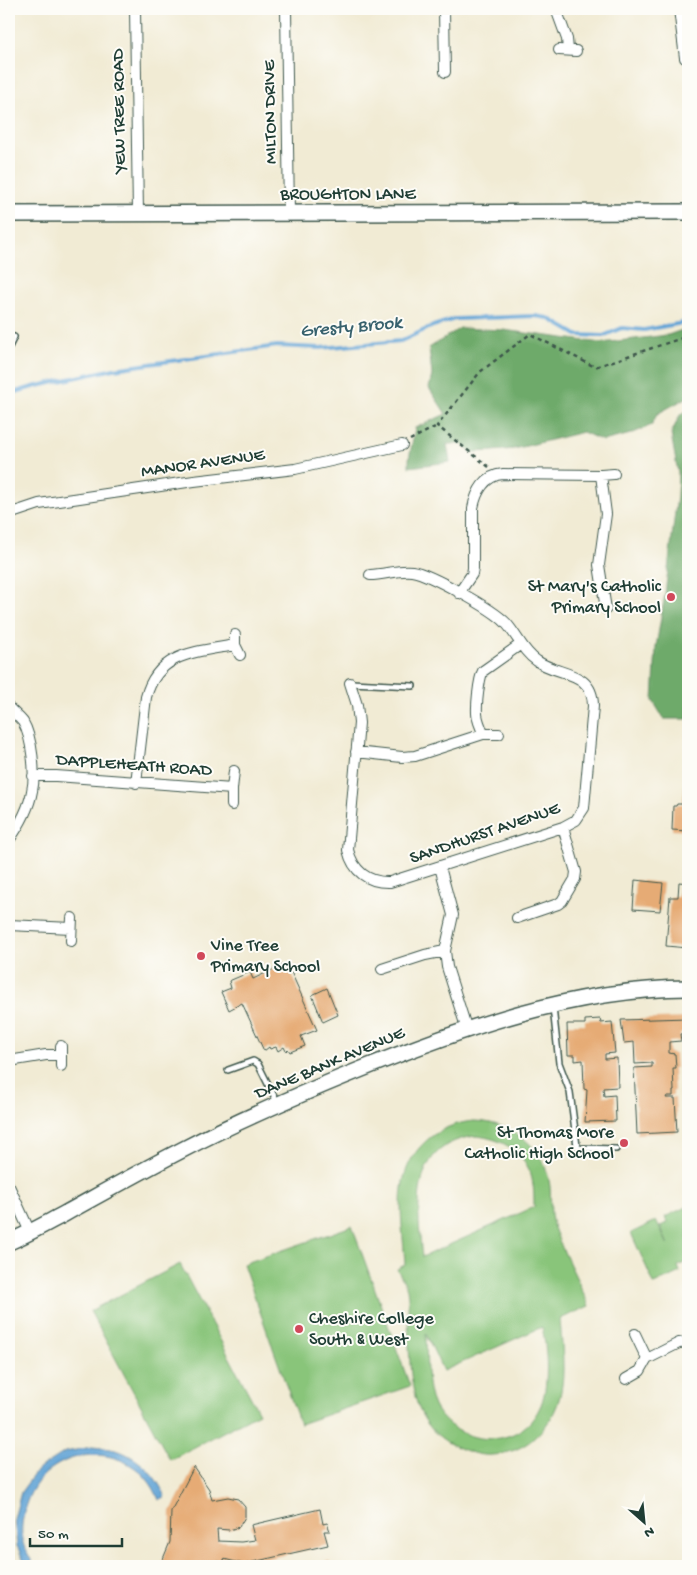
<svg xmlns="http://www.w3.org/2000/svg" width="697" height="1575" viewBox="0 0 697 1575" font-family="'Gochi Hand',sans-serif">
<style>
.green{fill:#89c57a;stroke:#548157;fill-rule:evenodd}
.forest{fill:#6eaa6a;stroke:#46744f}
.water{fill:#63a4d6;stroke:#417085}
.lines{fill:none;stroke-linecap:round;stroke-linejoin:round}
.stream{stroke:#63a4d6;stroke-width:4}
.building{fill:#e6ab74}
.lane-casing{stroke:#3e574c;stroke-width:8}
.street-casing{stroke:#3e574c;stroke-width:12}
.secondary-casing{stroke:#3e574c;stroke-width:18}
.path{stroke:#3e574c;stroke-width:2.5;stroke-dasharray:4 4;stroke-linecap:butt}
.lane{stroke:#fff;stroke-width:5}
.street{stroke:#fff;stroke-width:10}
.secondary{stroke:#fff;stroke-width:15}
.poi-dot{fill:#d1495b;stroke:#fdfcf7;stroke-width:2}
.labels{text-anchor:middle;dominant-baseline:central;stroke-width:4;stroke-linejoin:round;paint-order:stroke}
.street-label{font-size:18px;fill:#1f3d34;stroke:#fdfcf7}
.poi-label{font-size:18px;fill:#1f3d34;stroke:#fdfcf7;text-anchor:end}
.water-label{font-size:19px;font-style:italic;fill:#37616d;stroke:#fdfcf7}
</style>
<rect width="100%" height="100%" fill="#fdfcf7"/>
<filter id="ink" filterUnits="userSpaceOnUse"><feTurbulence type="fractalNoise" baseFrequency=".02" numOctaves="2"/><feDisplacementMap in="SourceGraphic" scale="10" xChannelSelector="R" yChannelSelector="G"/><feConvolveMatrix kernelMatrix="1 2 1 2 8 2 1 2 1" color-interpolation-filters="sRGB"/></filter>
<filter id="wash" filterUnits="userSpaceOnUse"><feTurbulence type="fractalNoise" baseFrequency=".0096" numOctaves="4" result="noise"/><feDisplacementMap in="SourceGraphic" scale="20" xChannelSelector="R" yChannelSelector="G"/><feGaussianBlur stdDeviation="1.12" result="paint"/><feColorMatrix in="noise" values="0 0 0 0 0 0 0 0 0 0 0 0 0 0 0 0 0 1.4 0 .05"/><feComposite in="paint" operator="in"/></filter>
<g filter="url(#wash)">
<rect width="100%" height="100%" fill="#f1ebd4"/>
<!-- green -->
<path class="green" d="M474 1121C509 1122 542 1144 549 1180 552 1194 549 1212 553 1225 563 1253 578 1279 589 1306L560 1319C563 1364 572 1405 533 1439 518 1452 493 1459 473 1453 405 1434 411 1376 408 1320 408 1310 409 1299 407 1289 405 1282 400 1275 397 1269L405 1265C404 1242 399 1211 402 1188 407 1149 437 1124 474 1121ZM476 1136C501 1138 526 1152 532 1179 534 1188 534 1198 534 1207L422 1257C417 1206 409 1144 476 1136ZM542 1327C547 1348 550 1389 539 1409 518 1452 455 1446 434 1406 425 1388 427 1355 426 1334L443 1371Z
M688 1206V1266L686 1262 678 1266 680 1272 654 1284 631 1233 656 1221 668 1245 660 1226 668 1223 665 1217Z
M352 1226 410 1386 300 1424 243 1264Z
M180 1264 259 1413 170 1460 90 1311Z"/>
<!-- forest -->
<path class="forest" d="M460 328 503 330 601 343 668 335 688 328V397L657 414 652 425 631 434 603 441 583 432 514 449 493 451 472 452 461 444H447L450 462 409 467V459L415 428 446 414 429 388 432 375 429 348Z
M688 410V719H664L653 701 656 647 665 594 677 496 678 473 671 434 680 415Z"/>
<!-- water -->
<path class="water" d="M92 1447C100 1448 111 1448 119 1451 139 1458 157 1476 165 1496L159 1500C134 1435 42 1443 25 1508 22 1520 20 1534 24 1546 27 1553 31 1559 34 1566H26L17 1546 14 1519 21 1492 37 1470 65 1452Z"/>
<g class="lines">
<!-- stream -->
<path class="stream" d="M9 394 33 387 114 369 277 346 320 348 401 341 433 326 455 319 535 316 548 318 577 335 603 336 622 328 644 330 688 322"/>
</g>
<g id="blocks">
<!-- building -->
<path class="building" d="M686 764H688V831L672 830 673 806H676L677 804H683Z
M635 880 663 883 660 911 633 909Z
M679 882 688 883V948L666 946 670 897H678Z
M287 963 317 1030 301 1036 305 1046 290 1052 288 1049 286 1051 284 1047 278 1051 276 1047 270 1049 269 1047 264 1051 242 1003 229 1010 221 992 231 988 229 981 250 972 253 979Z
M327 988 338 1015 323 1022 312 995Z
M688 1018V1033L680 1034 681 1041 669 1042V1053L675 1054 676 1068H673L674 1091H673V1096H667L666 1098H675L677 1132 637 1134 634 1068 652 1067V1063L635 1064 634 1042 624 1043 621 1020Z
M600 1019 601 1023 612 1022 615 1053 605 1054V1059L617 1058 618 1087 603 1088 604 1096 615 1095 616 1121 585 1122 587 1090 584 1089 583 1060 575 1061V1055H568L567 1024H585V1020Z
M194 1467 209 1489 212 1500 228 1497 238 1499 245 1507V1517L239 1527 229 1530 217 1529 218 1541 241 1542 255 1540 251 1525 320 1509 323 1524 327 1523 330 1531H324L328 1545 244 1564 224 1559V1562L216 1561 215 1566H160L170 1542 171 1511Z
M330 1561V1566H302V1565Z"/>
</g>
</g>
<g filter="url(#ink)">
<use href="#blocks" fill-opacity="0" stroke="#3e574c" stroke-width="1"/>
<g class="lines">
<!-- lane casing -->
<g class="lane-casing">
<path id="lane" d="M9 347 14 337
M351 683 413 686
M553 1007 559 1063 570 1092 577 1146 579 1148 616 1149
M228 1070 253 1061 258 1064 277 1102"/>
</g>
<!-- street casing -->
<g class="street-casing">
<path id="street" d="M135 9 138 214
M286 9 289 214
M444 9 445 72
M556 9 567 39 568 50
M679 9 685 58
M559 50 576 51
M601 475 606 514 599 565 606 609
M9 514 39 504 194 481 295 469 402 445
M459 593 472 574 473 568V508C476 492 485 475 503 474L601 475 614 474
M235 635V645
M350 683 357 705 359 723 348 850C353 871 368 883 390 882L563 827 576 820 584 808 593 706C593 670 558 676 537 661 523 652 517 635 506 623 493 609 430 574 412 571 399 569 384 575 370 575
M9 708C14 713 19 717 23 722 32 737 36 774 32 791 29 808 19 826 9 840
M483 734H499
M356 752 402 757 415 756 483 734C482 729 479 724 478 719 475 711 479 678 483 671L521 644
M33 776H56L232 789V805
M136 783 146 697C158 652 196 652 235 645L240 655
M232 789 234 771
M440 867 453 915 445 951 447 967 467 1030
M517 918 558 904 562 901 575 879 576 872 563 827
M9 925 71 928
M71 941 72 918
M382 969 425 955 445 951
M61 1046V1066
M9 1061 46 1055H61
M9 1186 30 1232
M635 1334 647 1359
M626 1379 640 1371 647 1359 679 1343 688 1342"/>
</g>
<!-- secondary casing -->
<g class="secondary-casing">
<path id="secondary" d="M9 214 688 212
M9 1242C28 1234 47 1223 66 1213 104 1192 143 1170 182 1150 239 1120 298 1095 357 1071 463 1028 572 989 688 988"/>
</g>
<!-- path -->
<path class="path" d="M410 440 437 426
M489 467 437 426 480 372 530 334 595 367 688 336"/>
<!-- lane -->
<use href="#lane" class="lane"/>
<!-- street -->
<use href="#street" class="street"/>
<!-- secondary -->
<use href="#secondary" class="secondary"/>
</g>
</g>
<!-- markers -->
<g class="poi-dot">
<circle cx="671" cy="597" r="5"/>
<circle cx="201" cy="956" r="5"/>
<circle cx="624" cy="1143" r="5"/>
<circle cx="299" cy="1329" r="5"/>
</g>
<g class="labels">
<!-- street labels -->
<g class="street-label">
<text transform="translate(120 111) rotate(-91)">YEW TREE ROAD</text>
<text transform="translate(271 112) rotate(-91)">MILTON DRIVE</text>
<text x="348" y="195">BROUGHTON LANE</text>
<text transform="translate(203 464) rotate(-8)">MANOR AVENUE</text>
<text transform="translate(134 766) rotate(4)">DAPPLEHEATH ROAD</text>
<text transform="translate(485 834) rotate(-19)">SANDHURST AVENUE</text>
<text transform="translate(330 1064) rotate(-23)">DANE BANK AVENUE</text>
</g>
<!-- poi labels -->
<g class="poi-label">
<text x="661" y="587">St Mary's Catholic<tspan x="661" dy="21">Primary School</tspan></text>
<text x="211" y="946" text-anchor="start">Vine Tree<tspan x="211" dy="21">Primary School</tspan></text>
<text x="614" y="1133">St Thomas More<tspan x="614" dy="21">Catholic High School</tspan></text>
<text x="309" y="1319" text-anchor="start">Cheshire College<tspan x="309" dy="21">South &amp; West</tspan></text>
</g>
<!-- water labels -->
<g class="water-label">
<text transform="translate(351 328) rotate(-5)">Gresty Brook</text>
</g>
</g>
<!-- margin -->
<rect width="697" height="1575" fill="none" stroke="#fdfcf7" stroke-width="30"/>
<!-- north arrow -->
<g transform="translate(644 1522) rotate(153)" stroke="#fdfcf7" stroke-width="4" paint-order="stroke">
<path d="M0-4L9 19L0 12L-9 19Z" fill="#1f3d34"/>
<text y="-8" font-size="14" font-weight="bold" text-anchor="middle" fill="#1f3d34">N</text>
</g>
<!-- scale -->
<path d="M30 1538v8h92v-8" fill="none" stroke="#1f3d34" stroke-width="2.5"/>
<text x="38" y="1538" font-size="15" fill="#1f3d34" stroke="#fdfcf7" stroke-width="4" paint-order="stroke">50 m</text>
</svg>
